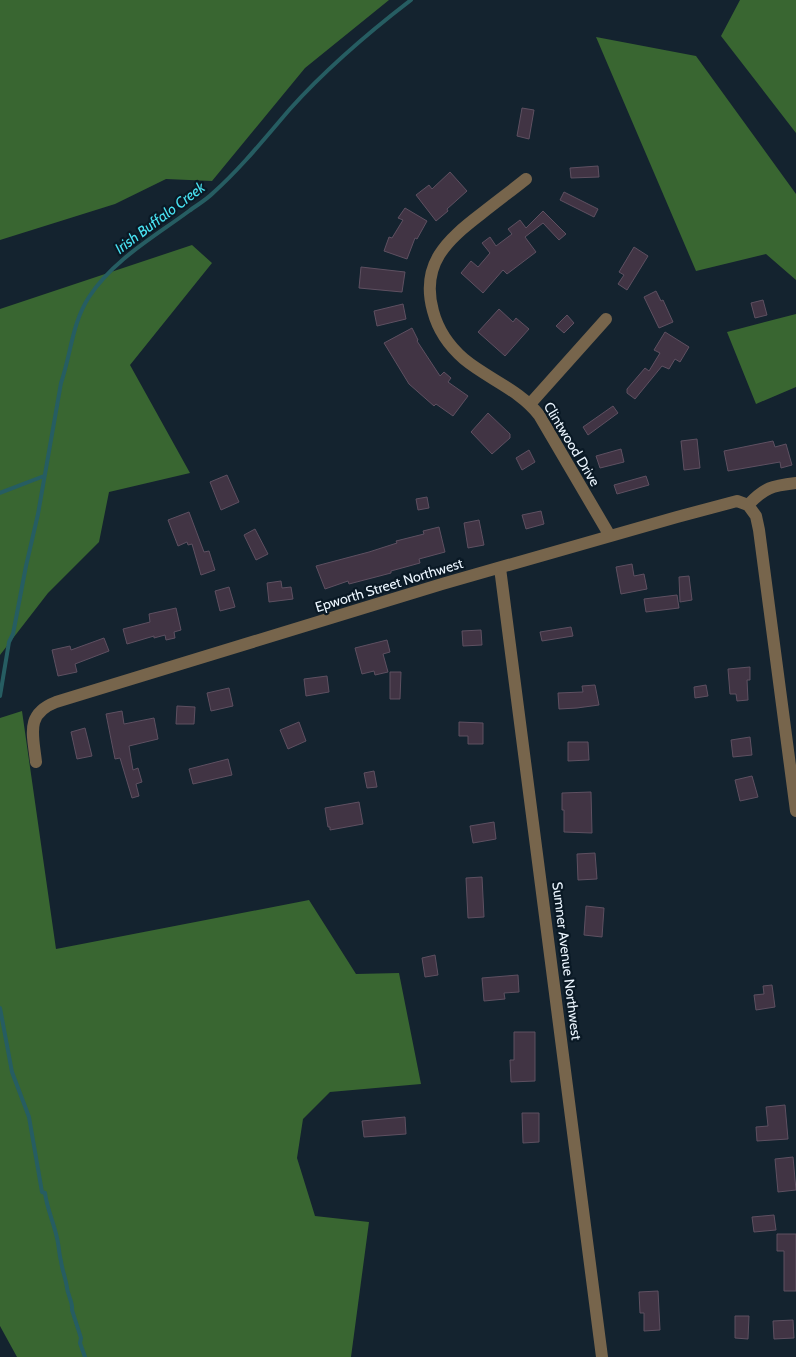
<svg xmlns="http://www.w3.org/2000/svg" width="796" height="1357" viewBox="0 0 796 1357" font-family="Cabin,sans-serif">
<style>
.forest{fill:#396631}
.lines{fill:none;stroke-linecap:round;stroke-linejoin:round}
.stream{stroke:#265d62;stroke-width:4}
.building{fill:#413444;stroke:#5e5061}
.street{stroke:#77654c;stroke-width:12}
.labels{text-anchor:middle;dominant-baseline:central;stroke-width:4.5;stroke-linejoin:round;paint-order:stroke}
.street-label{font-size:14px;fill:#ecf6ff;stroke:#0a1925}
.water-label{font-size:15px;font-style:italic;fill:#49e2f2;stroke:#0a1925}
</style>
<rect width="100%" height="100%" fill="#14232f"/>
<!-- forest -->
<path class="forest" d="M0 0H389L305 68 212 181 166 179 115 204 0 240Z
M740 0H796V133L721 36Z
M596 37 696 56 796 194V280L766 254 696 271Z
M192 245 212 263 130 365 190 473 109 492 99 542 48 593 0 655V309Z
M796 314V387L756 404 727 332Z
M22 711 56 949 309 900 356 974 399 973 421 1084 330 1092 303 1119 297 1158 315 1216 369 1222 351 1357H17L0 1326V718Z"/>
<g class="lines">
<!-- stream -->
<path class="stream" d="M0 493 44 476
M0 696 9 642 13 634 26 566 38 514 61 383C71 354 72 323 89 297 113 260 154 237 189 211 197 205 206 200 213 193 241 168 265 138 290 109 326 69 368 33 411 0
M0 1008 12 1072 29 1117 42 1192 45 1193C47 1209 54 1223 57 1238 59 1246 59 1254 61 1261 62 1270 66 1279 67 1288 68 1296 73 1302 72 1310L81 1338 80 1343 85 1357"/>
</g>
<!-- building -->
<path class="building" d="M522 108 534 110 529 139 517 136Z
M598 166 599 177 571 178 570 168Z
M450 172 467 191 447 209 448 211 436 221 416 195 429 185 432 189Z
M564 192 598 209 594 217 560 200Z
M405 208 427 221 417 239 415 238 407 259 384 251 389 237 392 238 403 220 398 218Z
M543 211 566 234 559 240 543 223 525 237 536 252 507 274 503 270 483 293 461 273 471 261 478 267 490 253 482 243 490 237 496 246 512 234 508 229 520 220 526 228Z
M634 247 648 256 627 290 618 284 624 275 619 272Z
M361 267 405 272 402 292 359 288Z
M656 291 661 301 663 300 673 322 659 328 644 297Z
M763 300 767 315 755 318 751 303Z
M403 304 406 319 377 326 374 311Z
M499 309 513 322 516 318 529 329 505 356 478 332Z
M567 315 574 323 564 333 556 326Z
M412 328 418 340 417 341 440 376 444 372 451 378 448 382 468 396 453 416 436 404 434 406 409 384 384 343Z
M665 332 689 347 680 362 675 359 669 369 662 366 635 399 627 393V389L645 368 649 371 660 353 654 350Z
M613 406 618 413 588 435 583 427Z
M488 413 510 434V438L492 454 471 432Z
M697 439 700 468 684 470 681 441Z
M773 441 775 447 786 444 792 465 781 468 780 462 728 471 724 451Z
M621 449 624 462 600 468 596 456Z
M529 450 535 462 522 470 516 458Z
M227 475 239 502 221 510 210 482Z
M646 476 649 485 617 494 614 485Z
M427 497 429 508 418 510 416 499Z
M541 511 544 524 526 529 522 515Z
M189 512 204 552 209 551 215 570 201 575 192 544 188 545 187 542 178 546 168 520Z
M479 520 484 545 468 548 464 523Z
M439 527 445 552 419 559 420 563 391 571V573L349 584 348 581 325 589 316 566 369 552 397 543 396 541 424 534 423 531Z
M255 529 268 554 256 560 244 535Z
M632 564 634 576 644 574 647 589 621 594 616 567Z
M689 576 692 600 680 602 679 577Z
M281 581 282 588 291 587 293 599 269 602 267 583Z
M229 587 235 607 220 611 215 591Z
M677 595 679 608 646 612 644 599Z
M176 608 181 630 174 632 175 638 166 640 165 635 154 638V636L127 644 123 629 150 622 149 614Z
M571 627 573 636 542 641 540 632Z
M481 630 482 645 463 646 462 631Z
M104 638 109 651 75 664 77 672 58 676 52 650 70 646 71 650Z
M387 640 390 652 383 654 388 672 375 675 374 671 362 674 355 648Z
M750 667V680H747L748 700 737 701 736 694H730L728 669Z
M390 672H401L400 699H390Z
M327 676 329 692 306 696 304 679Z
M595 685 599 705 577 708 559 709 558 693 583 692 582 686Z
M706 685 708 696 695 698 694 687Z
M229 688 233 706 211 711 207 693Z
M177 706 195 707 194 724H176Z
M122 711 124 724 154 718 158 739 129 746 133 770 138 768 142 782 136 784 139 796 132 798 120 758 115 759 106 714Z
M299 722 306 741 288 749 280 730Z
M459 722 483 723V744H468V736H459Z
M85 728 92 756 77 759 71 732Z
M750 737 752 755 733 757 731 740Z
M568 742H588L589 760 568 761Z
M228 759 232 775 193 784 189 769Z
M374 771 377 787 367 788 364 773Z
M752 776 758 797 740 801 735 780Z
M591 792 592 833 564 832V810H562V793Z
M359 802 363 824 330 830V827H328L325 808Z
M494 822 496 839 473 843 470 826Z
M595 853 597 879 578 880 577 854Z
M482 877 484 917 468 918 466 878Z
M586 906 604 908 602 937 584 935Z
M435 955 438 975 425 977 422 958Z
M518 975 519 992 504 993 505 999 484 1001 482 978Z
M772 985 775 1007 756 1010 754 995 764 994 763 986Z
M514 1032H535V1081L511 1082 510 1060H514Z
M785 1105 788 1139 757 1141 756 1127 768 1126 766 1107Z
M522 1113H539V1142L523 1143Z
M405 1117 406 1134 364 1137 362 1121Z
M793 1157 796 1190 778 1192 775 1159Z
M774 1215 776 1230 754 1232 752 1217Z
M777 1234H796V1291H784V1251H777Z
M658 1291 660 1330 644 1331V1313H640L639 1292Z
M735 1316H749L748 1339 735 1338Z
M793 1320 794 1338 774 1339 773 1321Z"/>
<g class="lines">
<!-- street -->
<path class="street" d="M526 179C511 191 496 202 481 214 447 240 420 264 433 311 438 330 449 346 464 359 488 379 520 390 539 415L610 536
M530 404 606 319
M748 505 756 516 759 530 796 811
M748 505C765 487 772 486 796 483
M500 568 602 1357
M36 762C33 734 25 714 56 702L442 584 677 517 737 501 748 505"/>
</g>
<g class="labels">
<!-- street labels -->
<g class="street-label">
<text transform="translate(572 444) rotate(59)">Clintwood Drive</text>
<text transform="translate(389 585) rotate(-17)">Epworth Street Northwest</text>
<text transform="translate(567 961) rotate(83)">Sumner Avenue Northwest</text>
</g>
<!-- water labels -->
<g class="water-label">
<text transform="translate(160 218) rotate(-37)">Irish Buffalo Creek</text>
</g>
</g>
</svg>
